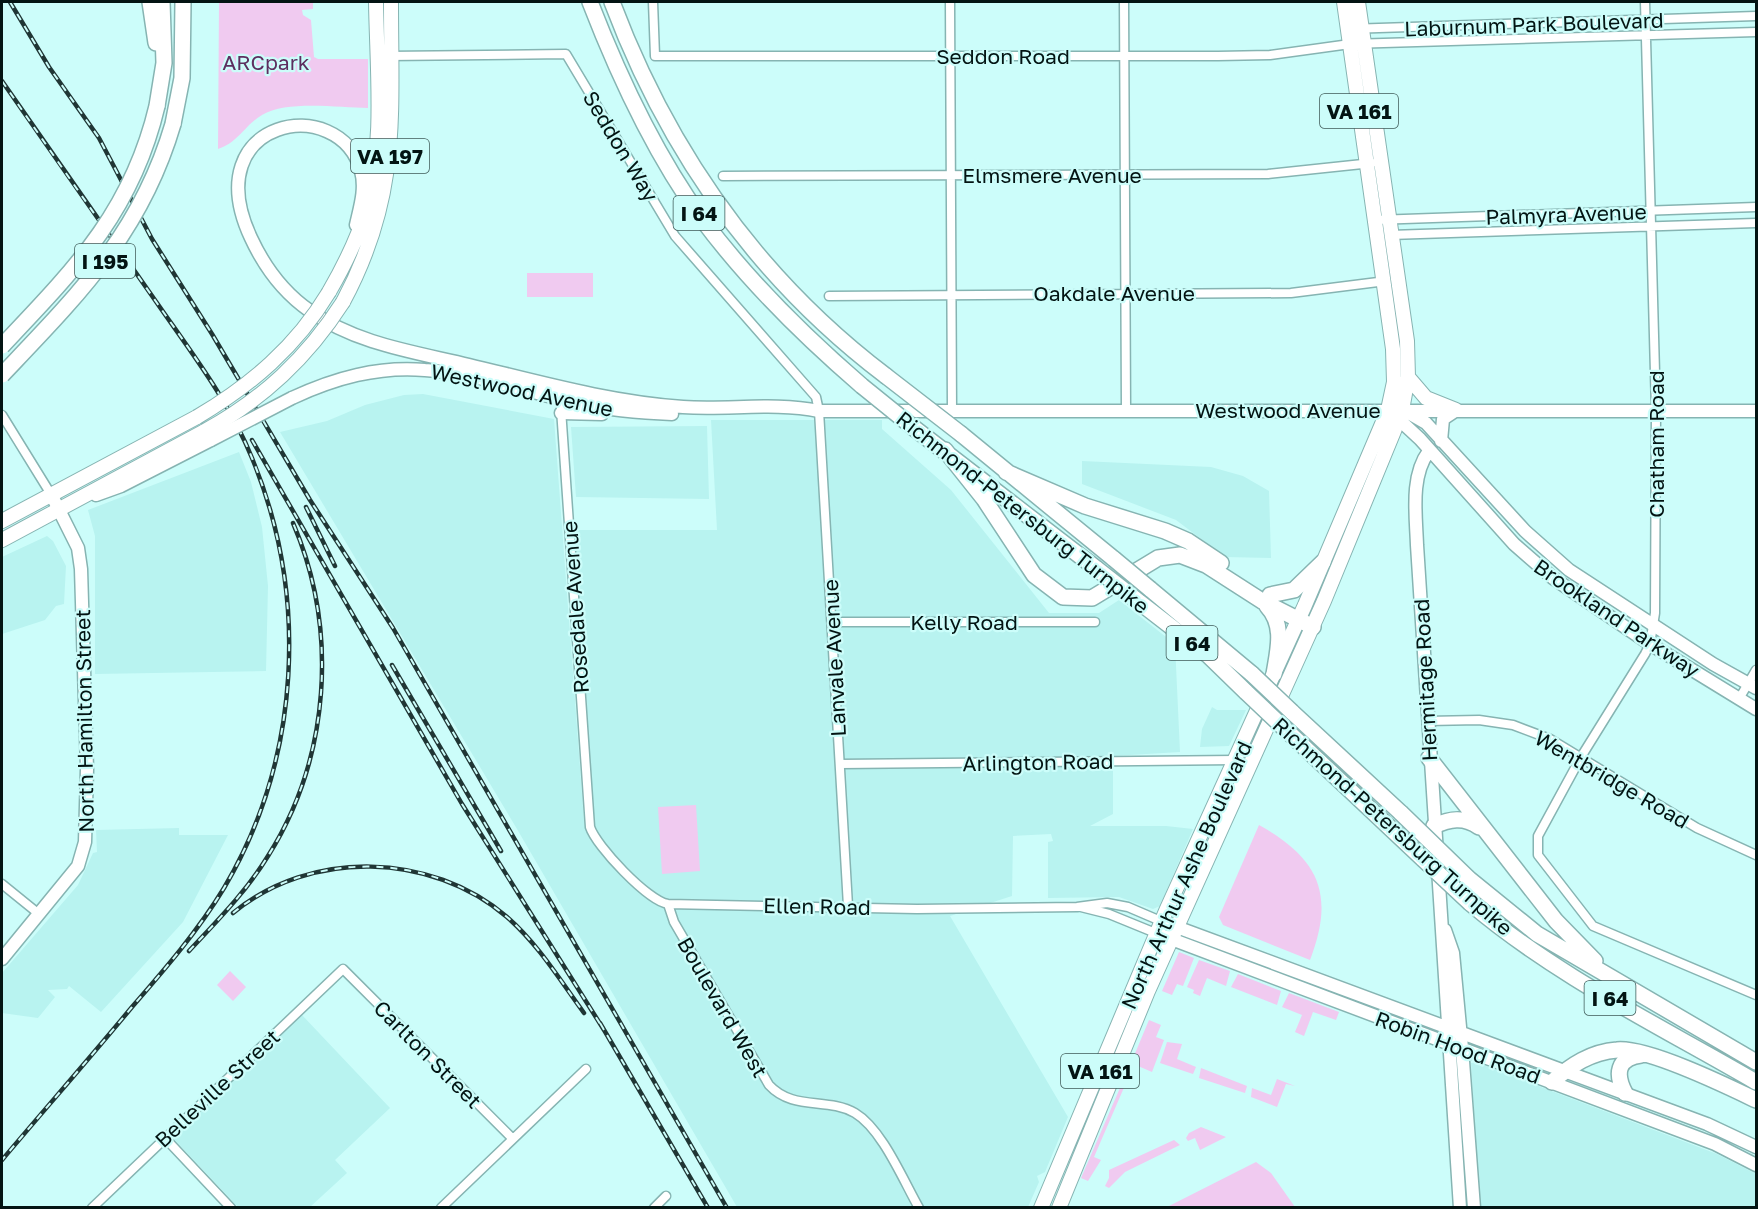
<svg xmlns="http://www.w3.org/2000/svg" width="1758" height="1209" viewBox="0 0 1758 1209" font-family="'Golos Text',sans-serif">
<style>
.built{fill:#b8f3f0}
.green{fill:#f0caf0}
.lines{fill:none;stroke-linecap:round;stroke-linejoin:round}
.street-casing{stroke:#86b4b2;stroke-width:11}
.secondary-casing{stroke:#86b4b2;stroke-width:15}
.primary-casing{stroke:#86b4b2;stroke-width:16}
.highway-casing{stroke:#86b4b2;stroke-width:18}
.street{stroke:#fff;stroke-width:8}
.secondary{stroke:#fff;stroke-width:12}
.primary{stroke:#fff;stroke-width:14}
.highway{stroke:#fff;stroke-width:15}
.rail-casing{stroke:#203635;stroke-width:4.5}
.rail{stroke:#ccfdfa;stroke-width:2;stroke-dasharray:7;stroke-linecap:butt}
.secondary-bridge-casing{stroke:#86b4b2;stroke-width:15;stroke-linecap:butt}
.primary-bridge-casing{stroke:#86b4b2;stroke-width:16;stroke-linecap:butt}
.highway-bridge-casing{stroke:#86b4b2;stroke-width:18;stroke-linecap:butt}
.secondary-bridge{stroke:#fff;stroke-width:12}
.primary-bridge{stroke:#fff;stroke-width:14}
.highway-bridge{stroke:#fff;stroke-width:15}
.labels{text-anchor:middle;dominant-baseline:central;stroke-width:4.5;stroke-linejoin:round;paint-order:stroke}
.shield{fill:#ccfdfa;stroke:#3f5a58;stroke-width:1.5}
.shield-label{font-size:20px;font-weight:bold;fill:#031413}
.street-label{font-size:21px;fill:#031413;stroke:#ccfdfa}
.park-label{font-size:21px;fill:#5d2e5f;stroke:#ccfdfa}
</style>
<rect width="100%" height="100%" fill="#ccfdfa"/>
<!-- built -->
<path class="built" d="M423 394 554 419 584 821 593 820 564 530H717L711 420H882V429L951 490 1049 613H1099L1119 600 1175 644 1180 752 1113 756V814L1090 826H1166L1193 829 1160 906 1153 909 1119 897 1048 898V842L1053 841 1051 834 1013 836 1012 896 950 916 1068 1117 1045 1172 1037 1176 1039 1182 1028 1207H737L517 829 280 432 327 421 365 405 404 395Z
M707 426 709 499 576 497 571 427Z
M239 452 251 482 262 527 268 586 266 671 95 674V536L88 510Z
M1082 461 1211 467 1243 476 1269 491 1271 558 1225 557 1176 520 1082 484Z
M47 536 53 541 66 566 64 604 56 606 45 620 2 634V557Z
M1212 707 1217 710H1246L1229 746 1200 747 1202 729Z
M179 828V835H228L183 922 101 1012 69 986 67 989 48 990 55 997 38 1018 2 1013V973L78 885 93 853 97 852 96 830Z
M302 1015 390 1108 335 1160 347 1173 310 1207H238L172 1137Z
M1471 1063H1478L1717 1154 1756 1174V1207H1480Z"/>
<!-- green -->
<path class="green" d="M219 2H313V9L302 10 303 15 311 20 314 57 318 59H368V108C339 108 287 100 262 115 245 125 238 143 218 149Z
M527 273H593V297H527Z
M696 805 700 871 662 874 658 807Z
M1259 825C1320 859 1335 895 1310 960L1223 925 1219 917Z
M1179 952 1194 958 1183 986 1177 984 1172 995 1162 991Z
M1199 960 1230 971 1226 986 1207 978 1200 996 1193 993 1194 990 1187 987Z
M230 971 246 987 233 1001 217 985Z
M1238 974 1281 991 1277 1005 1231 987Z
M1289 993 1339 1012 1336 1020 1313 1012 1304 1036 1295 1032 1302 1015 1282 1007Z
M1149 1020 1161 1025 1156 1037 1164 1040 1152 1072 1131 1063Z
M1167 1042 1182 1044 1177 1059 1196 1067 1193 1074 1160 1063Z
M1201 1068 1247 1086 1245 1093 1199 1078Z
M1126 1074 1129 1076 1094 1157 1101 1160 1088 1181 1081 1178Z
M1277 1079 1295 1086 1286 1084 1277 1107 1251 1097 1252 1088 1271 1095Z
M1201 1127 1226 1137 1200 1150 1195 1138 1188 1141 1186 1138 1189 1133Z
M1174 1140 1180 1145 1125 1172 1109 1188 1105 1186 1109 1178V1170Z
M1256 1162 1271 1173 1295 1207H1167Z"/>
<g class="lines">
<!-- street casing -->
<g class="street-casing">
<path id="street" d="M653 2 655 56H1218L1270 55 1350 44 1756 32
M950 2 952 410
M1124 2 1126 410
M1645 2 1656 410 1655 613 1650 644 1645 654 1581 757 1538 836V855L1593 926 1756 995
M1348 29 1756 16
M387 56 566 54 675 236 816 397 819 411 848 906
M723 176 1268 174 1372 163
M1375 220 1756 207
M1390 235 1756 223
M829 296 1291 293 1386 281
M561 409 590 827C596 846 648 901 668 904L917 909 1077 907 1107 903 1128 907 1163 922
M2 415 52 496
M833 622H1095
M1739 699 1756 670
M1427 721 1479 720 1513 725 1550 739 1697 828 1756 855
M840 764 1236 760
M2 884 39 914
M668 904 674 922 769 1085C793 1111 827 1097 855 1113 882 1129 903 1180 919 1208
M1081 907 1109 914 1158 934
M165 1138 231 1208
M92 1208 343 969 513 1139
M441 1208 586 1069
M654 1208 666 1196"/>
</g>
<!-- secondary casing -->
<g class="secondary-casing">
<path id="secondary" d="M356 225C360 207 366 189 361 171 340 92 195 118 251 238 264 266 284 293 310 311 356 344 415 352 469 365 540 382 610 402 683 407 728 410 775 402 819 411H1756
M292 398C335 378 378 366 425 370 476 373 527 392 577 403 608 410 640 413 672 414
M1407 412 1426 423 1525 531 1569 570 1713 664 1756 688
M561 413 602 414
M1392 413 1420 439 1514 544 1553 578 1650 644 1756 709
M1441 441 1443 419 1455 411
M1429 451C1410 476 1416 515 1417 545L1460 1208
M96 495 121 486 211 440
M1163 922 1707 1124 1756 1147
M1445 930 1453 953 1462 1048 1474 1208
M1158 934 1715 1144 1756 1165
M2 959 78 866 85 842 87 769 81 569 78 548 52 496"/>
</g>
<!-- primary casing -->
<g class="primary-casing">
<path id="primary" d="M329 292C344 266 358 238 367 208 385 142 377 69 376 2
M343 302C400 196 391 117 391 2
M1408 377 1426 398 1456 410
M2 521 197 417
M2 540 205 431
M1041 1208 1166 911 1305 605 1388 410 1394 382 1393 349 1344 2
M1059 1208 1148 991 1324 601 1394 431 1402 410 1408 377 1407 341 1358 2"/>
</g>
<!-- highway casing -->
<g class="highway-casing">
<path id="highway" d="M150 2 156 43
M590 2C619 77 654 153 702 219 748 281 804 336 862 386
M612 2C668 151 758 279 886 376
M157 106 164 63 162 2
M173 124 182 78 183 2
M914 428 1097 569
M961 434 1114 559
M945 450 984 499 1034 575 1063 597 1092 598 1158 558 1180 555 1206 565 1262 601 1313 627
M1006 472 1085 506 1165 531 1188 541 1221 563
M1150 589 1252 674
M1270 595 1294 590 1323 562
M1134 598 1209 656 1246 692
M1267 606C1285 625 1278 650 1274 674
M1292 712 1401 813
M1285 729 1423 859
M1429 758 1556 921 1595 961
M1434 826C1449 819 1464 816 1479 827
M1468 878 1537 934 1756 1062
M1470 903C1556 976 1660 1026 1756 1082
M1552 1082C1571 1065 1591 1052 1617 1050 1647 1047 1727 1086 1756 1100
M1625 1093C1615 1074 1617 1058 1641 1055"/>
</g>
<!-- street -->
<use href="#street" class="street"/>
<!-- secondary -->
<use href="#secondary" class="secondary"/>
<!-- primary -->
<use href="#primary" class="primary"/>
<!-- highway -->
<use href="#highway" class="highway"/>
<!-- rail casing -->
<g class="rail-casing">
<path id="rail" d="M10 2 49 67 99 138 152 239 212 334 310 500 393 628 727 1208
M2 81C53 155 105 229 157 303 191 352 229 401 252 458 309 596 301 758 224 888 198 931 165 969 132 1007 89 1059 45 1109 2 1160
M252 440 462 804 604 1030
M306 507 335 566
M392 665 501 851
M233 913C311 849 431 852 507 917 538 944 560 980 584 1013
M189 951C217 921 246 892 268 856 330 758 339 630 293 523
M600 1023 708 1208"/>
</g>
<!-- rail -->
<use href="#rail" class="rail"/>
<!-- secondary-bridge casing -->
<g class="secondary-bridge-casing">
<path id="secondary-bridge" d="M211 440 292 398"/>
</g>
<!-- primary-bridge casing -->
<g class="primary-bridge-casing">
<path id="primary-bridge" d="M197 417C251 385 296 347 329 292
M205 431C263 399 307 358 343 302"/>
</g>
<!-- highway-bridge casing -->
<g class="highway-bridge-casing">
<path id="highway-bridge" d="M2 346C74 270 132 212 157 106
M2 375C78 295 141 233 173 124
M886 376 961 434
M862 386 914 428
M1114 559 1150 589
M1097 569 1134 598
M1252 674 1292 712
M1246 692 1285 729
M1401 813 1468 878
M1423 859 1470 903"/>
</g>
<!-- secondary-bridge -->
<use href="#secondary-bridge" class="secondary-bridge"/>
<!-- primary-bridge -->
<use href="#primary-bridge" class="primary-bridge"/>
<!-- highway-bridge -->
<use href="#highway-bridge" class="highway-bridge"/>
</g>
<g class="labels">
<!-- shield labels -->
<g class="shield">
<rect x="1320" y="94" width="78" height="34" rx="4.5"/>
<rect x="351" y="139" width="78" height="34" rx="4.5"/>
<rect x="673.5" y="196" width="51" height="34" rx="4.5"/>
<rect x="75" y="244" width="60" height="34" rx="4.5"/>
<rect x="1166.5" y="626" width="51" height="34" rx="4.5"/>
<rect x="1584.5" y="981" width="51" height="34" rx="4.5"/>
<rect x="1061" y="1054" width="78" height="34" rx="4.5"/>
</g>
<g class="shield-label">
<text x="1359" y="111">VA 161</text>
<text x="390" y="156">VA 197</text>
<text x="699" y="213">I 64</text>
<text x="105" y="261">I 195</text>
<text x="1192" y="643">I 64</text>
<text x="1610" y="998">I 64</text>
<text x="1100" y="1071">VA 161</text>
</g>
<!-- street labels -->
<g class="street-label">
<text transform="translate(1534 24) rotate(-2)">Laburnum Park Boulevard</text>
<text x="1003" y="56">Seddon Road</text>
<text transform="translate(621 146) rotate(59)">Seddon Way</text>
<text x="1052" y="175">Elmsmere Avenue</text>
<text transform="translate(1566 214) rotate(-2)">Palmyra Avenue</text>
<text x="1114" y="293">Oakdale Avenue</text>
<text transform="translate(522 390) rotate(12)">Westwood Avenue</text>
<text x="1288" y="410">Westwood Avenue</text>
<text transform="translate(1656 444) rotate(-90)">Chatham Road</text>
<text transform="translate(1023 512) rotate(38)">Richmond-Petersburg Turnpike</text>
<text transform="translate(575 607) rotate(-94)">Rosedale Avenue</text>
<text transform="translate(1617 618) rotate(34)">Brookland Parkway</text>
<text x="964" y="622">Kelly Road</text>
<text transform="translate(834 658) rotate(-93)">Lanvale Avenue</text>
<text transform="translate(1425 680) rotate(-93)">Hermitage Road</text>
<text transform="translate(84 721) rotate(-91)">North Hamilton Street</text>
<text transform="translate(1038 762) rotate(-1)">Arlington Road</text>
<text transform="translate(1612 779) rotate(30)">Wentbridge Road</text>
<text transform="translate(1393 826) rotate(42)">Richmond-Petersburg Turnpike</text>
<text transform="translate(1186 875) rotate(-66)">North Arthur Ashe Boulevard</text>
<text transform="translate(817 906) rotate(1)">Ellen Road</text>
<text transform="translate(723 1007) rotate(60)">Boulevard West</text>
<text transform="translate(1458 1047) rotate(20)">Robin Hood Road</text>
<text transform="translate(428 1054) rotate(45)">Carlton Street</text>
<text transform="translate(217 1088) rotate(-43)">Belleville Street</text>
</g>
<!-- park labels -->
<g class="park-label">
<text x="266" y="62">ARCpark</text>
</g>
</g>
<!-- border -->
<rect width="1758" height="1209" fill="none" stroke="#031413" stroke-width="6"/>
</svg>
